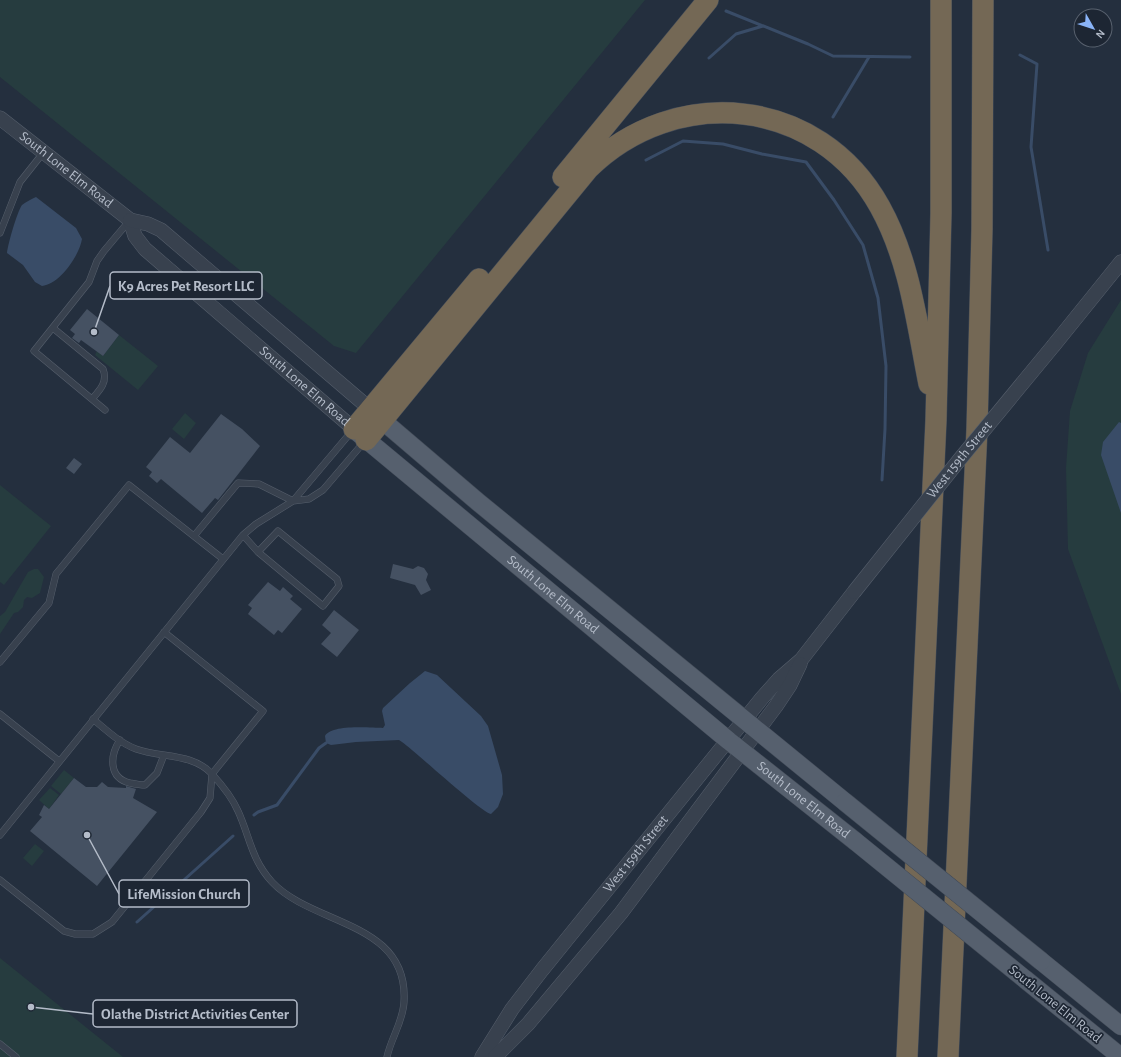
<svg xmlns="http://www.w3.org/2000/svg" width="1121" height="1057" viewBox="0 0 1121 1057" font-family="'Alegreya Sans',sans-serif">
<style>
.green{fill:#263c3f}
.water{fill:#394c67}
.lines{fill:none;stroke-linecap:round;stroke-linejoin:round}
.stream{stroke:#394c67;stroke-width:3}
.building{fill:#455162}
.service-casing{stroke:#565f6c;stroke-width:7}
.tertiary-casing{stroke:#565f6c;stroke-width:15}
.primary-casing{stroke:#414a57;stroke-width:19}
.motorway-casing{stroke:#434c59;stroke-width:22}
.service{stroke:#38414e;stroke-width:6}
.tertiary{stroke:#38414e;stroke-width:14}
.primary{stroke:#56606e;stroke-width:18}
.motorway{stroke:#746855;stroke-width:21}
.tertiary-bridge-casing{stroke:#565f6c;stroke-width:15;stroke-linecap:butt}
.primary-bridge-casing{stroke:#414a57;stroke-width:19;stroke-linecap:butt}
.tertiary-bridge{stroke:#38414e;stroke-width:14}
.primary-bridge{stroke:#56606e;stroke-width:18}
.labels{text-anchor:middle;dominant-baseline:central;stroke-width:3.5;stroke-linejoin:round;paint-order:stroke}
.street-label{font-size:14px;fill:#b4bcc9;stroke:#1d2633}
.leader{fill:none;stroke:#b4bcc9;stroke-width:1.5}
.callout-dot{fill:#b4bcc9;stroke:#1d2633;stroke-width:1.5}
.callout{fill:#1d2633;stroke:#b4bcc9;stroke-width:1.5}
.callout-label{font-size:15px;text-anchor:middle;font-weight:bold;fill:#b4bcc9}
</style>
<rect width="100%" height="100%" fill="#242f3e"/>
<!-- green -->
<path class="green" d="M0 0H645L356 353 334 346 0 77Z
M1121 300V694L1068 549 1066 468 1070 411 1088 353Z
M119 335 158 366 138 390 95 355 97 351 103 356Z
M185 413 196 423 184 439 172 429Z
M0 485 51 526 4 585 0 582Z
M34 569H38L44 577 40 593 32 598 27 597 24 600 23 607 18 612 14 613 0 634V616L5 612 28 572Z
M64 770 74 778 61 794 51 786Z
M50 788 59 795 49 809 39 800Z
M35 844 44 851 32 866 23 858Z
M0 958 123 1057H0Z"/>
<!-- water -->
<path class="water" d="M36 197 76 228 82 239C79 256 60 284 42 286L35 282 23 265 7 253C8 244 17 212 22 205 26 202 31 199 36 197Z
M1119 422 1121 423V513L1101 455 1103 442Z
M425 671 437 675 481 716 488 726 502 775 503 794 498 807 491 814C482 813 417 753 402 742L399 740 356 742 331 745 326 743 325 736C332 724 371 728 383 728L385 725 382 711 383 708 410 683Z"/>
<g class="lines">
<!-- stream -->
<path class="stream" d="M726 11 808 44 833 56 910 57
M1020 55 1037 64 1031 147 1048 250
M709 58 736 34 763 26
M833 117 869 57
M646 160 683 141 723 144 762 154 806 162 834 200 863 245 878 298 886 366 885 429 882 480
M254 815 258 812 277 805 319 748 326 743
M137 922 233 836"/>
</g>
<!-- building -->
<path class="building" d="M87 309 119 335 103 356 81 340 79 343 72 338 75 334 70 330Z
M221 414 242 429 260 446 218 500 215 498 202 513 161 479 157 483 149 476 152 472 146 467 170 437 190 453Z
M74 458 82 464 74 474 66 468Z
M393 564 413 569 418 566 424 568 428 574 426 580 431 590 421 595 415 585 390 578Z
M268 582 280 591 283 587 293 596 290 599 302 609 282 633 278 630 274 635 248 614 252 608 248 605Z
M334 610 359 630 337 657 321 644 331 633 322 625Z
M74 778 86 787H97L102 782 108 787 126 788V786L136 789 133 798 157 812 97 886 30 831 42 817 39 815 44 805 49 809Z"/>
<g class="lines">
<!-- service casing -->
<g class="service-casing">
<path id="service" d="M0 233 20 182 43 153
M53 328 103 369C108 382 100 390 92 399
M105 410 34 351 89 282 97 261 104 251 130 220
M293 501 352 431
M243 535 258 552 323 606 339 586 337 579 278 531 258 552
M194 536 238 483 259 484 293 501
M0 662 49 603 56 574 129 485 223 559
M0 714 59 761
M93 719C106 730 120 743 136 749 161 758 193 753 212 774L263 711 164 632
M120 740C110 755 108 778 130 783 135 784 140 785 145 785L157 773 164 755
M0 835 243 535 256 524 293 501 309 499 323 490 364 442
M0 880 64 931 75 934H93L112 922 201 812 210 798 212 774C222 785 232 797 238 811 250 837 251 859 272 882 313 926 409 921 404 1002 403 1022 391 1038 387 1057
M0 1044 16 1057"/>
</g>
<!-- tertiary casing -->
<g class="tertiary-casing">
<g id="tertiary">
<path id="s1" d="M0 118 130 220 135 236 145 249 354 429"/>
<path d="M130 220 148 224 161 230 376 414"/>
<path d="M1054 345 1121 262"/>
<path id="s2" d="M482 1057 512 1009 542 970 762 698 779 679 801 660 854 592"/>
<path d="M495 1057 528 1024 621 913 776 706 790 685 800 664"/>
</g>
</g>
<!-- primary casing -->
<g class="primary-casing">
<g id="primary">
<path d="M383 421 478 502 845 802"/>
<path id="s3" d="M356 431 729 741 855 841"/>
<path d="M1041 961 1121 1026"/>
<path d="M1026 980 1121 1057"/>
</g>
</g>
<!-- motorway casing -->
<g class="motorway-casing">
<path id="motorway" d="M563 177 708 0
M354 429 479 279
M366 440 588 169C675 83 819 96 880 207 910 261 917 324 929 384
M907 1057 936 420 941 213V0
M948 1057 977 429 982 229 983 0"/>
</g>
<!-- service -->
<use href="#service" class="service"/>
<!-- tertiary -->
<use href="#tertiary" class="tertiary"/>
<!-- primary -->
<use href="#primary" class="primary"/>
<!-- motorway -->
<use href="#motorway" class="motorway"/>
<!-- tertiary-bridge casing -->
<g class="tertiary-bridge-casing">
<g id="tertiary-bridge">
<path id="s4" d="M854 592 960 459 1054 345"/>
</g>
</g>
<!-- primary-bridge casing -->
<g class="primary-bridge-casing">
<path id="primary-bridge" d="M845 802 1041 961
M855 841 1026 980"/>
</g>
<!-- tertiary-bridge -->
<use href="#tertiary-bridge" class="tertiary-bridge"/>
<!-- primary-bridge -->
<use href="#primary-bridge" class="primary-bridge"/>
</g>
<g class="labels">
<!-- street labels -->
<g class="street-label">
<text stroke="none"><textPath href="#s1" startOffset="84">South Lone Elm Road</textPath></text>
<text stroke="none"><textPath href="#s1" startOffset="409">South Lone Elm Road</textPath></text>
<text stroke="none"><textPath href="#s4" startOffset="169">West 159th Street</textPath></text>
<text stroke="none"><textPath href="#s3" startOffset="256">South Lone Elm Road</textPath></text>
<text stroke="none"><textPath href="#s3" startOffset="580">South Lone Elm Road</textPath></text>
<text stroke="none"><textPath href="#s2" startOffset="255">West 159th Street</textPath></text>
<text transform="translate(1055 1004) rotate(39)">South Lone Elm Road</text>
</g>
</g>
<!-- callouts -->
<path class="leader" d="M94 332L110 286M87 835L119 894M31 1007L93 1014"/>
<g class="callout-dot">
<circle cx="94" cy="332" r="4"/>
<circle cx="87" cy="835" r="4"/>
<circle cx="31" cy="1007" r="4"/>
</g>
<g class="callout">
<rect x="110" y="272" width="152" height="27" rx="4"/>
<rect x="119" y="880" width="130" height="27" rx="4"/>
<rect x="93" y="1000" width="204" height="27" rx="4"/>
</g>
<g class="callout-label">
<text x="186" y="291">K9 Acres Pet Resort LLC</text>
<text x="184" y="899">LifeMission Church</text>
<text x="195" y="1019">Olathe District Activities Center</text>
</g>
<!-- north arrow -->
<g transform="translate(1093 28) rotate(129)"><circle r="19" fill="#1d2633" stroke="#59626f"/>
<path d="M0-3L7 15L0 10L-7 15Z" fill="#8ab4f8"/>
<text y="-6" font-size="11" font-weight="bold" text-anchor="middle" fill="#b4bcc9">N</text>
</g>
</svg>
